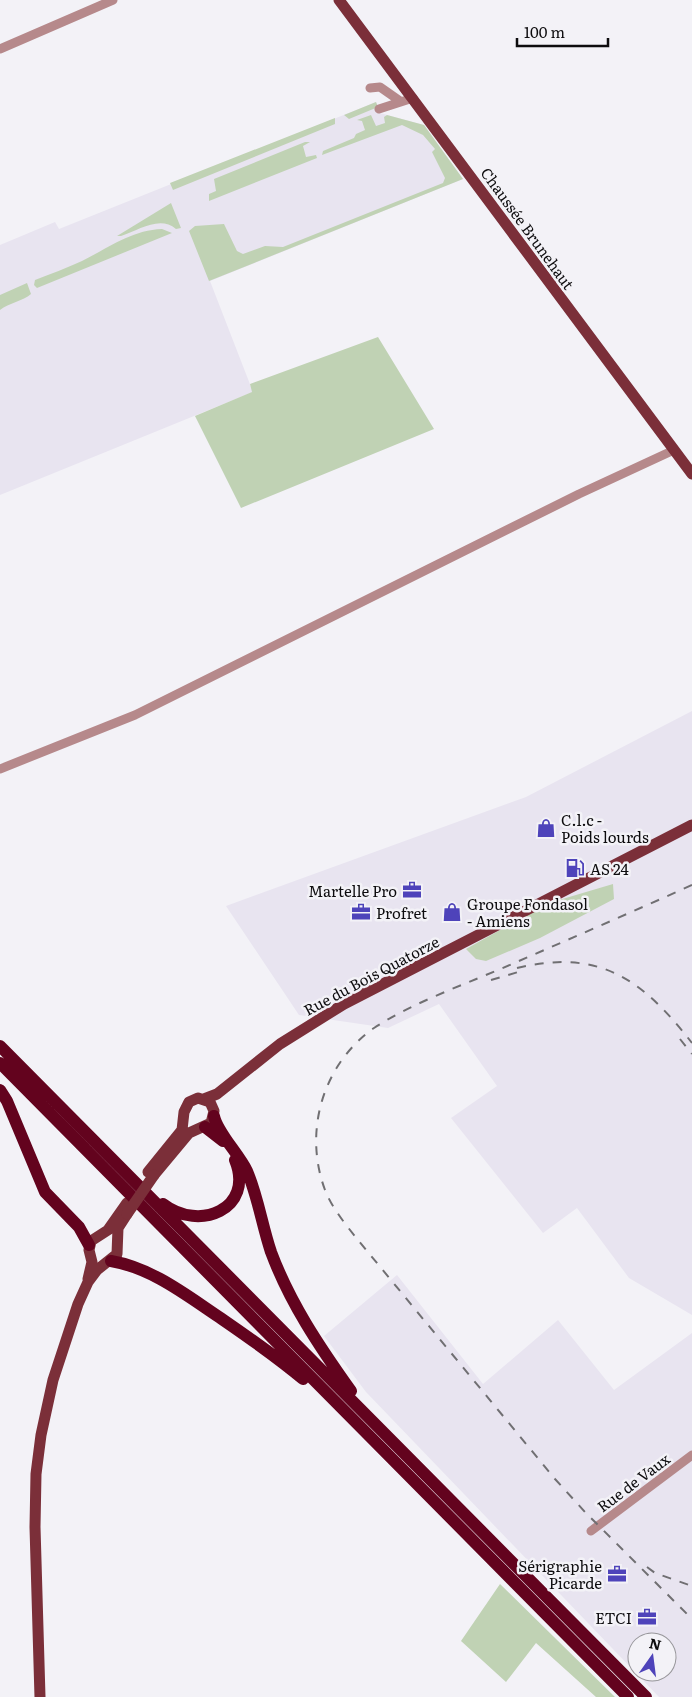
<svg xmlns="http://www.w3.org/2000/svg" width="692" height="1697" viewBox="0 0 692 1697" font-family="Literata,serif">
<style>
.built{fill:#e8e4f0;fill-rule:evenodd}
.green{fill:#c0d2b4}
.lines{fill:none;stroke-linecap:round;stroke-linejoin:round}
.minor{stroke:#b6898b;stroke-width:9}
.major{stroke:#7b2f39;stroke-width:11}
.highway{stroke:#63031e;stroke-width:12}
.rail{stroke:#706f72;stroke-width:2;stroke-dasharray:9 9;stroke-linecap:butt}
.major-bridge{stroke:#7b2f39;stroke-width:11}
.labels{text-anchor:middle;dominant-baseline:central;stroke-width:5;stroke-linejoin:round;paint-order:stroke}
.street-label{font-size:15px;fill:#0d0c0e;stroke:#f3f2f7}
.poi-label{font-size:15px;fill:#0d0c0e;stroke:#f3f2f7;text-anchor:start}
</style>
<rect width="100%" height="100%" fill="#f3f2f7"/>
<!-- built -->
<path class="built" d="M376 102 380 113 424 125 463 179 210 281 253 392 0 495V245L55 222 59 229Z
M692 711V1315L629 1278 577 1208 543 1233 451 1118 497 1086 439 1004 388 1028 299 1015 226 906 526 797Z
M397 1275 483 1384 558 1320 614 1390 692 1333V1697H659L366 1392 324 1336ZM637 1642H667V1672H637Z"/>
<!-- green -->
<path class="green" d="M376 102 378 107 349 119 344 115Z
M371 115 376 126 385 123 384 117 387 115 424 125 463 179 209 281 189 231 195 226 224 224 237 251 243 254 265 246 283 247 443 183 445 178 432 152 435 149 423 135 402 125 322 155 323 151 354 138 356 134 365 130 362 121 357 120Z
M335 118V124L173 190 170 183Z
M305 142H310L303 146 306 157 316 155 317 158 209 201V194L216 191 214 179Z
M171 203 181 228 176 229C160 215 139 230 121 236H117Z
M162 229 172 233 37 288 34 285 35 280C50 274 67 268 82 261 108 248 132 230 162 229Z
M27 283 31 294C23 301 9 303 0 310V295Z
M378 337 434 429 241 508 195 416 252 392 250 384Z
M613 884 614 899 540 938 486 961 476 959 466 949 549 903Z
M500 1584 615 1697H596L536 1643 506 1682 461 1641Z"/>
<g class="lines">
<!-- minor -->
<path class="minor" d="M0 49 113 0
M370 88 380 87 400 101
M379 109 413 98
M0 769 135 715 579 494 674 450
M591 1531 692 1455"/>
<!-- major -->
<path class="major" d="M339 0 692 474
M204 1099 217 1094 280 1044 344 1004 692 825
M148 1172 182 1130 184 1112 189 1102 198 1098 210 1102 214 1111 211 1123 189 1133 154 1175
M88 1279 92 1262 89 1250 91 1241 108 1230 127 1203
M40 1697 35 1527 36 1474 41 1435 53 1380 78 1304 88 1282 97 1270 117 1254 118 1228 127 1214"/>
<!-- highway -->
<path class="highway" d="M0 1046 646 1697
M0 1063 628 1697
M0 1090 7 1101 45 1192 79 1227 89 1245
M214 1116C217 1132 239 1154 247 1171 258 1197 262 1225 271 1252 290 1303 319 1346 351 1391
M205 1127 223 1141
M163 1204C199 1232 255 1209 235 1160
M111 1261C152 1268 186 1295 219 1317 248 1337 276 1356 303 1379"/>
<!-- rail -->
<path class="rail" d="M692 885C632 912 572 938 512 964 469 983 413 1002 374 1028 323 1064 303 1131 325 1190 332 1208 346 1225 358 1240L555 1479 585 1512 692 1619
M517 968C600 948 643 980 692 1043
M491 980 525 970
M680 1039 692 1054
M647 1567 655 1573 692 1586"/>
<!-- major-bridge -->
<path class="major-bridge" d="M127 1214 154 1175"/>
</g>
<!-- icons -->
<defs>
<g id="shop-bare" transform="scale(1.5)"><path d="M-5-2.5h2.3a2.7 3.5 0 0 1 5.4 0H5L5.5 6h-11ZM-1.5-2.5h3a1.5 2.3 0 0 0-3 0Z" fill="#4e43ba" stroke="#f3f2f7" stroke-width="2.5" paint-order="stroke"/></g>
<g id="fuel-bare" transform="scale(1.5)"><path d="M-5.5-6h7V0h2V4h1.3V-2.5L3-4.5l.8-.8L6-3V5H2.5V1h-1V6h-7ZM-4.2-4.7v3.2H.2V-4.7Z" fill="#4e43ba" stroke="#f3f2f7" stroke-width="2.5" paint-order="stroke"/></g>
<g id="office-bare" transform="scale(1.5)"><path d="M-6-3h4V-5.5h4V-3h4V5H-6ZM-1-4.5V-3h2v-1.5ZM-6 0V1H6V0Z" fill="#4e43ba" stroke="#f3f2f7" stroke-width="2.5" paint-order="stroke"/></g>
</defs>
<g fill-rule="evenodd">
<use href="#shop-bare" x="546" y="828"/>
<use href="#fuel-bare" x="575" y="868"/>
<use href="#office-bare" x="412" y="890"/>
<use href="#office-bare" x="361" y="912"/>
<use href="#shop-bare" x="452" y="912"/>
<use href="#office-bare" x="617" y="1574"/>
<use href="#office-bare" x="647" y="1617"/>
</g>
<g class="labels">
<!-- street labels -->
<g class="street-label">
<text transform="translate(528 228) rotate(54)">Chaussée Brunehaut</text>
<text transform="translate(371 975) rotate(-28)">Rue du Bois Quatorze</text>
<text transform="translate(633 1482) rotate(-37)">Rue de Vaux</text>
</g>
<!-- poi labels -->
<g class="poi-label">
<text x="561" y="819">C.l.c -<tspan x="561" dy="17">Poids lourds</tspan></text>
<text x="590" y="868">AS 24</text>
<text x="397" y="890" text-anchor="end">Martelle Pro</text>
<text x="467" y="903">Groupe Fondasol<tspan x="467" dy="17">- Amiens</tspan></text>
<text x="376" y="912">Profret</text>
<text x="602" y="1565" text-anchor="end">Sérigraphie<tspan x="602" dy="17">Picarde</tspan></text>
<text x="632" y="1617" text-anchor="end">ETCI</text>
</g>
</g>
<!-- north arrow -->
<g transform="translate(652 1657) rotate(14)"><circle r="24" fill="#f3f2f7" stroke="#97969a"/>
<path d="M0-4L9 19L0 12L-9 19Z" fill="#4e43ba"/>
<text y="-8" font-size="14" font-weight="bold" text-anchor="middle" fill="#0d0c0e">N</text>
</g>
<!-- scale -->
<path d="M517 38v8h91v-8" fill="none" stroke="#0d0c0e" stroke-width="2.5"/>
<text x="524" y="38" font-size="15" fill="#0d0c0e" stroke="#f3f2f7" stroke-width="4" paint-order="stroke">100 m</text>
</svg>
